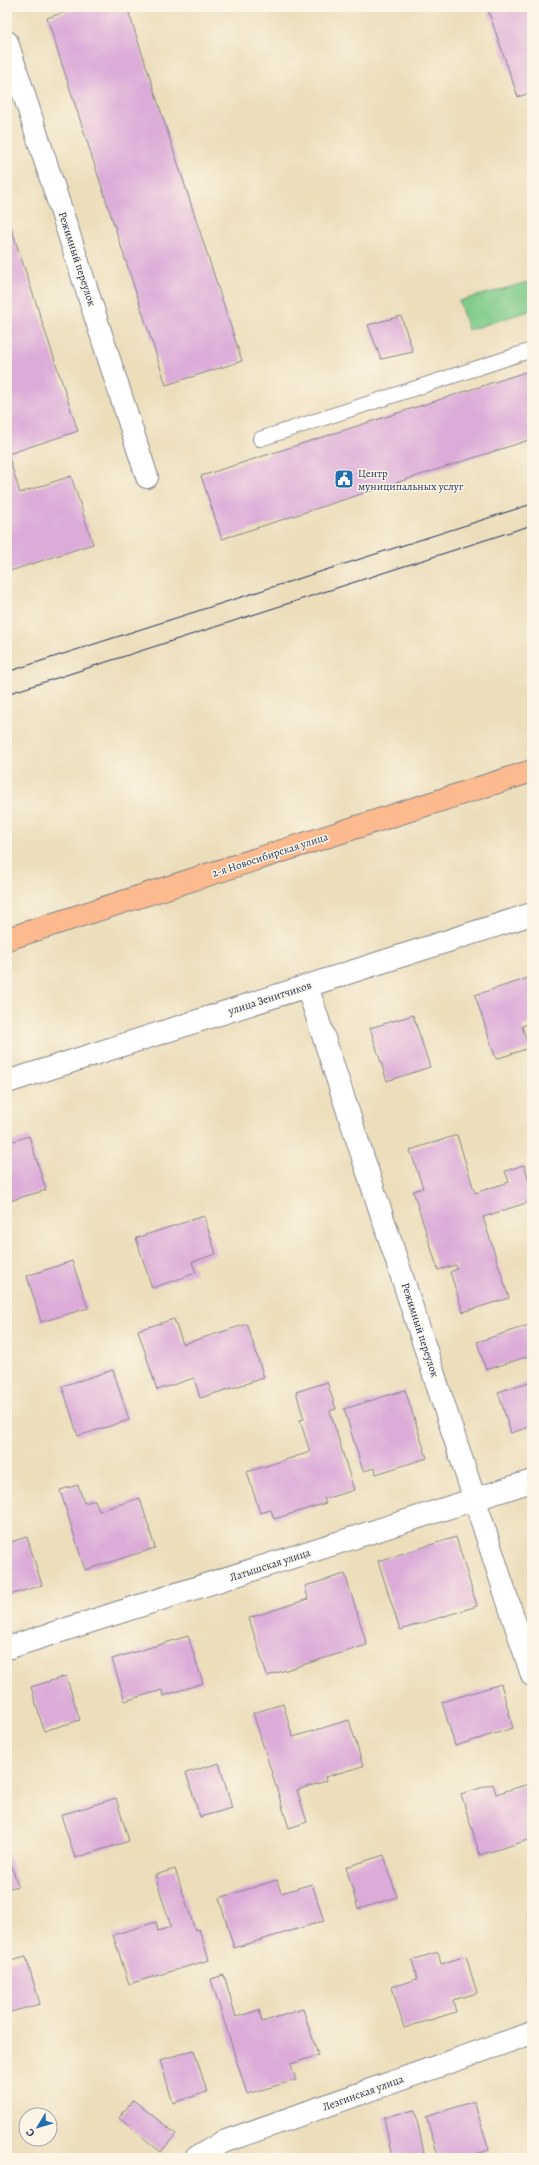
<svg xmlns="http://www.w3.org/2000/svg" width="539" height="2165" viewBox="0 0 539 2165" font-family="Alegreya,serif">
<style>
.green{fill:#7fcb89;stroke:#4d7d74}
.building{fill:#dcabd8}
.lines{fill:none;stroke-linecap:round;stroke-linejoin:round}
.lane-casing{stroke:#84868c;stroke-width:16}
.street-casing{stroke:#84868c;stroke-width:24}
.primary-casing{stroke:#84868c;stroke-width:24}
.lane{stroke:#fff;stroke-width:14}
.street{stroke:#fff;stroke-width:22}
.primary{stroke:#fcba8e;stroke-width:22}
.tram{stroke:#1b2f5e;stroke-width:1}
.labels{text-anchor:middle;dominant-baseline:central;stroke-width:3;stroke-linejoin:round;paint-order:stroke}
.street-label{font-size:11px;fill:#1b2f5e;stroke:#fcf5e5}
.poi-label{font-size:11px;fill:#1b2f5e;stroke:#fcf5e5;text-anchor:start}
</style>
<rect width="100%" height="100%" fill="#fcf5e5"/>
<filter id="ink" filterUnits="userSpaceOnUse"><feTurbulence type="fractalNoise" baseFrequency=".025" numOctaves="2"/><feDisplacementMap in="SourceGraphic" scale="8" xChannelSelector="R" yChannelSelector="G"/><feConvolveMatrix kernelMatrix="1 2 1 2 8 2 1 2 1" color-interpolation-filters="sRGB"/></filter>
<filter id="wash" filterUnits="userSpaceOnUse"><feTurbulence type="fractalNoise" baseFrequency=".012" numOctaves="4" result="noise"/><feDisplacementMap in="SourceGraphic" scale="16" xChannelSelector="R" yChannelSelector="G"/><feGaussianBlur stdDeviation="0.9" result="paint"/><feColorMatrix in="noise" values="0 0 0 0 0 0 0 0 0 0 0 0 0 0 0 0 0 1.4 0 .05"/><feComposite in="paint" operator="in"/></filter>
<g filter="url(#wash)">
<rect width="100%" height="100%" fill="#ecdebb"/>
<!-- green -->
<path class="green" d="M532 281V310L468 330 459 301Z"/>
<g id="blocks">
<!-- building -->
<path class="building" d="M80 7H127L242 361 166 385 47 18Z
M487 7H532V92L518 97Z
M7 215 78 431 8 454 20 493 71 476 93 544 7 572Z
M401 316 413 352 381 359 368 325Z
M532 370V439L222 539 201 476Z
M532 977V1030L529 1024 522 1026 529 1048 496 1059 475 995Z
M413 1015 430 1067 387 1081 370 1028Z
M457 1135 475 1193 509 1182 505 1171 524 1165 532 1190V1201L483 1217 509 1298 463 1312 450 1272 457 1269 456 1265 438 1270 413 1191 423 1188 410 1150Z
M29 1136 46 1190 9 1201 7 1194V1143Z
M204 1216 216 1254 192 1262 196 1273 152 1288 136 1238Z
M72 1261 88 1308 41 1322 27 1276Z
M174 1319 183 1344 247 1324 264 1378 200 1398 194 1378 157 1390 138 1330Z
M532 1324V1355L486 1370 477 1342Z
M113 1370 129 1420 78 1436 62 1386Z
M532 1381V1426L511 1433 498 1392Z
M327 1382 336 1409 330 1411 354 1490 324 1499 326 1503 274 1519 271 1510 260 1513 247 1472 310 1452 300 1420 304 1419 296 1392Z
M405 1390 427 1458 376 1474 375 1468 363 1471 344 1409Z
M78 1485 84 1503 95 1500 99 1511 140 1498 155 1548 85 1570 60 1490Z
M27 1537 42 1585 7 1596V1543Z
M456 1537 477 1606 400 1630 378 1561Z
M345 1574 367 1645 267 1676 249 1618 308 1599 305 1586Z
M188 1636 203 1683 163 1696 162 1690 125 1701 112 1659Z
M66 1676 80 1720 44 1731 31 1687Z
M501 1684 513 1728 455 1746 442 1702Z
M283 1704 293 1737 349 1720 363 1766 325 1777 326 1781 297 1790 307 1822 289 1828 253 1713Z
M219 1763 232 1808 200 1817 186 1773Z
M532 1783V1839L480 1855 461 1794 493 1784 496 1794Z
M116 1798 129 1841 75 1858 61 1815Z
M7 1851 18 1886 7 1889Z
M384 1855 397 1897 358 1909 346 1867Z
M175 1869 195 1930 199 1929 209 1960 129 1984 113 1935 156 1922 158 1931 171 1927 155 1875Z
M277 1880 281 1893 312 1884 324 1921 234 1948 219 1898Z
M438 1952 441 1964 466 1956 477 1993 453 2000 456 2012 404 2028 392 1987 417 1979 412 1960Z
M26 1957 40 2004 7 2013V1962Z
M224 1975 236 2017 259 2010 262 2022 303 2009 318 2055 291 2064 296 2080 247 2094 211 1979Z
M194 2050 207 2092 173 2103 160 2060Z
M133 2100 176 2134 161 2152 119 2118Z
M474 2101 489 2150 463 2158H439L426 2117Z
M415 2110 425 2158H392L384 2117Z"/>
</g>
</g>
<g filter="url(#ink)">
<use href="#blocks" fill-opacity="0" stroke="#84868c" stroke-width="1"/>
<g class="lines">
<!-- lane casing -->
<g class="lane-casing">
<path id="lane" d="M260 439 532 350"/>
</g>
<!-- street casing -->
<g class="street-casing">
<path id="street" d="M7 42 147 477
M307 986 532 1675
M7 1082 532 914
M7 1648 532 1481
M196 2158 223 2142 532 2033"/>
</g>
<!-- primary casing -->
<g class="primary-casing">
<path id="primary" d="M7 939 532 771"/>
</g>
<!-- lane -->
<use href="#lane" class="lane"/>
<!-- street -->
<use href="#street" class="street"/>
<!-- primary -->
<use href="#primary" class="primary"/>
<!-- tram -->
<path class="tram" d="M7 672 532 504
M7 694 532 525"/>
</g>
</g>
<!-- icons -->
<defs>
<g id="civic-square" transform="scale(1)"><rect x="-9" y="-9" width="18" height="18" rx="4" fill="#1f6fb2" stroke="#fcf5e5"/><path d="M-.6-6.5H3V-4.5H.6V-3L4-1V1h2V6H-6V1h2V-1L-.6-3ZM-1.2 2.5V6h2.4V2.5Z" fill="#fff"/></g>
</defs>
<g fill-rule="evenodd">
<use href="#civic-square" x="344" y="479"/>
</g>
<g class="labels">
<!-- street labels -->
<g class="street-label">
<text transform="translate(77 259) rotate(72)">Режимный переулок</text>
<text transform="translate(270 855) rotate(-18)">2-я Новосибирская улица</text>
<text transform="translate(270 998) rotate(-18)">улица Зенитчиков</text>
<text transform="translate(420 1330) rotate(72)">Режимный переулок</text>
<text transform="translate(270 1565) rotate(-18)">Латышская улица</text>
<text transform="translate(363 2093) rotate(-20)">Лезгинская улица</text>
</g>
<!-- poi labels -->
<g class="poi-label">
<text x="358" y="473">Центр<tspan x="358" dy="13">муниципальных услуг</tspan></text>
</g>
</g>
<!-- margin -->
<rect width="539" height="2165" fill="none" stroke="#fcf5e5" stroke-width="24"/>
<!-- north arrow -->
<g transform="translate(38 2127) rotate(232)"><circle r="19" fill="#fcf5e5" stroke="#a2a6af"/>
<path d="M0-3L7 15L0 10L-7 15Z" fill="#1f6fb2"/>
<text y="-6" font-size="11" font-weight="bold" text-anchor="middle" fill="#1b2f5e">С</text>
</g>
</svg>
